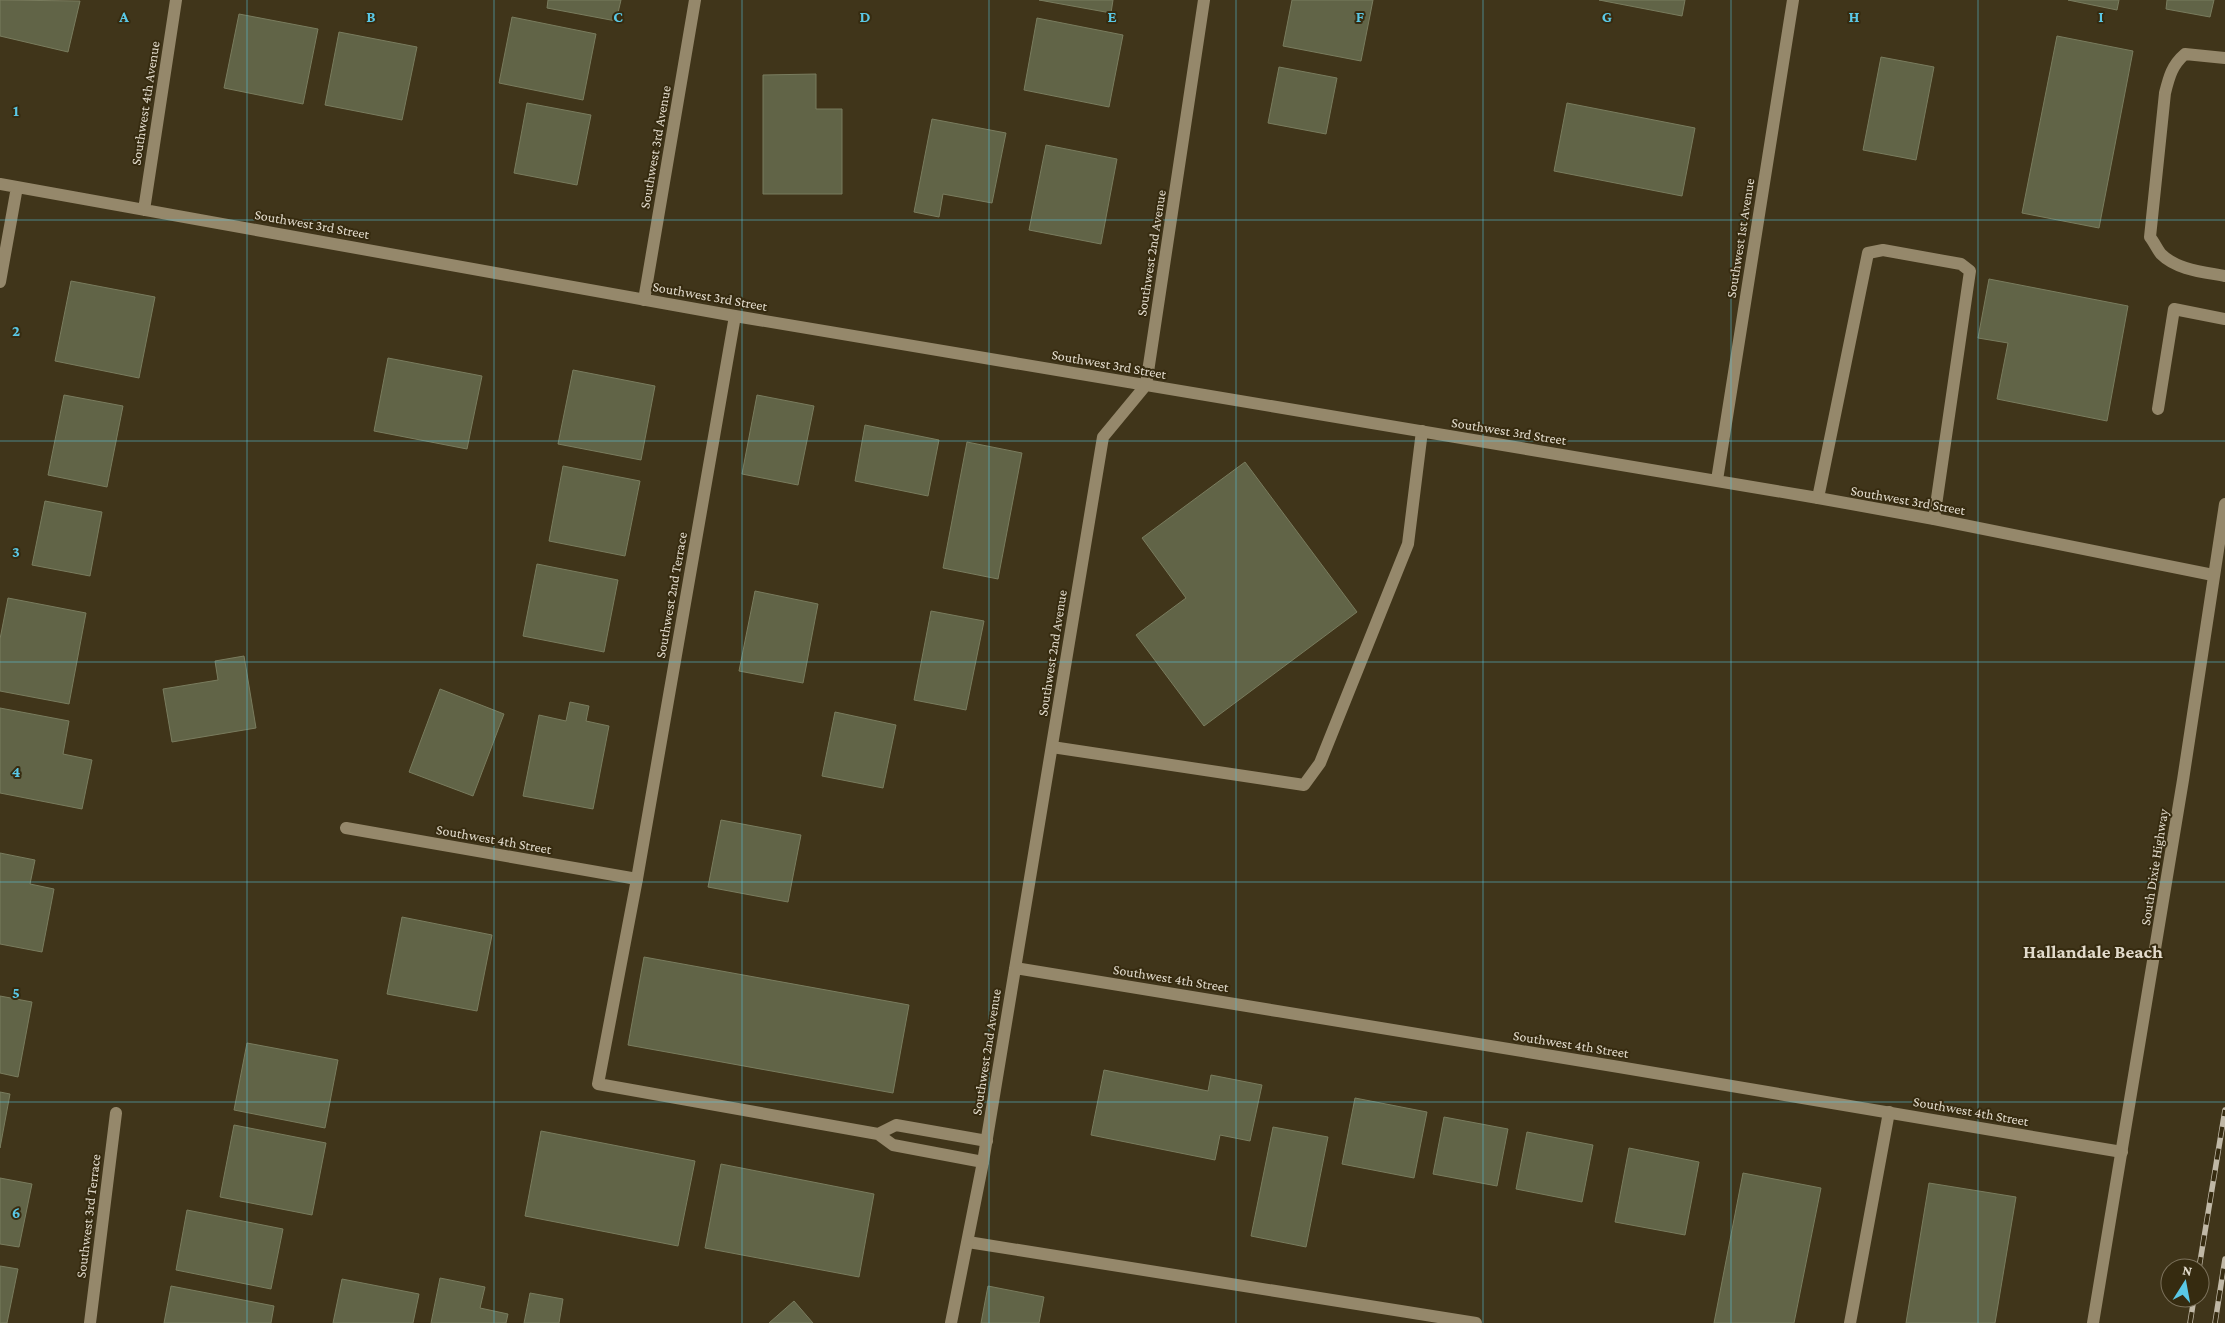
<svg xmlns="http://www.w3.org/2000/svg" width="2225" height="1323" viewBox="0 0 2225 1323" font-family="'Crimson Pro',serif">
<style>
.building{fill:#616447;stroke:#797c5e}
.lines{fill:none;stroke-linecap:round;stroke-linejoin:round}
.lane{stroke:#95886b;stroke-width:12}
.street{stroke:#95886b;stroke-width:12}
.secondary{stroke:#95886b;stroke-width:12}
.rail-casing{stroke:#c0b8a6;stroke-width:5.5}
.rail{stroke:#362b10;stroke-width:4;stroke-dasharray:11;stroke-linecap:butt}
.grid{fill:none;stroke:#5ac8e6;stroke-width:1;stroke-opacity:0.55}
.labels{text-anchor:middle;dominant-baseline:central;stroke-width:4;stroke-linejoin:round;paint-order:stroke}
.street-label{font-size:14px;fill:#e2dbcc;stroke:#362b10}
.district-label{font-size:19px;font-weight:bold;fill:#e2dbcc;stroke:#362b10}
.grid-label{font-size:16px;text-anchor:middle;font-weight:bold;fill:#5ac8e6;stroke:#362b10;stroke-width:4;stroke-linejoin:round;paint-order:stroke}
</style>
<rect width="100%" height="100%" fill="#40351a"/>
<!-- building -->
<path class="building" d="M0 0 80 1 68 52 0 36Z
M548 0H621L616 21 547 8Z
M1039 0H1113L1111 13Z
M1292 0H1373L1361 61 1283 46Z
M1599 0H1685L1682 16Z
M2068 0H2119L2117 10Z
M2167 0H2214L2210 17 2166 9Z
M239 14 318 29 303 104 224 88Z
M512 17 596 34 583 100 499 83Z
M1037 18 1123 35 1109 107 1024 90Z
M339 32 417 47 402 120 325 105Z
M2057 36 2133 51 2099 228 2022 213Z
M1881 57 1934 67 1916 160 1863 150Z
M1279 67 1337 78 1326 134 1268 123Z
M816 74V109H842V194H763V75Z
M527 103 591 115 577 185 514 173Z
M1567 103 1695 128 1682 196 1554 171Z
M932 119 1006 133 992 203 943 194 939 217 914 212Z
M1046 145 1117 159 1101 244 1029 230Z
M1989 279 2128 306 2107 421 1997 399 2008 343 1978 338Z
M71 281 155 297 139 378 55 361Z
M388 358 482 376 467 449 374 431Z
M573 370 655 386 641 460 558 444Z
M64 395 123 406 107 487 48 475Z
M757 395 814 406 798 485 742 474Z
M865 425 939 440 928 496 855 481Z
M967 442 1022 453 998 579 943 568Z
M1245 462 1357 612 1204 726 1136 635 1186 598 1142 538Z
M563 466 640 481 625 556 549 541Z
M45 501 102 512 90 576 32 565Z
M537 564 618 580 604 652 523 636Z
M755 591 818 604 803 683 739 671Z
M8 598 86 613 69 704 0 691V639Z
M931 611 984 621 966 710 914 700Z
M244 656 256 728 172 742 163 689 218 680 215 661Z
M440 689 504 714 473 796 409 772Z
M570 702 589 706 586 721 609 726 593 809 523 796 539 715 566 721Z
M0 708 69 721 63 754 92 760 82 809 0 793Z
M835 712 896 725 883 788 822 776Z
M721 820 801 835 788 902 708 887Z
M0 853 35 860 30 884 54 889 42 952 0 944Z
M402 917 492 935 477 1011 387 994Z
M644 957 909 1005 893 1093 628 1045Z
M0 996 32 1002 18 1077 0 1073Z
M247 1043 338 1060 325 1128 234 1110Z
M1104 1070 1208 1091 1211 1075 1262 1085 1250 1141 1220 1135 1215 1160 1091 1135Z
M0 1092 10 1094 0 1148Z
M1355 1098 1427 1112 1414 1178 1342 1164Z
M1444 1117 1508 1129 1497 1186 1433 1174Z
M234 1125 326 1143 312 1215 220 1197Z
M1273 1127 1328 1137 1306 1247 1251 1236Z
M541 1131 695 1161 678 1246 525 1216Z
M1527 1132 1593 1145 1582 1202 1516 1189Z
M1629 1148 1699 1162 1685 1235 1615 1222Z
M721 1164 874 1194 859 1277 705 1248Z
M1743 1173 1821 1188 1794 1323H1714Z
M0 1178 32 1184 19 1247 0 1244Z
M1929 1183 2016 1197 1995 1323H1906Z
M187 1210 283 1229 271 1289 176 1270Z
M0 1266 18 1269 7 1323H0Z
M440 1278 485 1287 480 1308 508 1314 506 1323H431Z
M342 1279 419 1294 413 1323H333Z
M171 1286 274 1306 271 1323H164Z
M988 1286 1044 1297 1039 1323H981Z
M530 1293 563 1299 559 1323H524Z
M794 1301 813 1323H769Z"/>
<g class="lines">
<!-- lane -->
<path class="lane" d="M2225 58 2185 54C2172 65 2169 77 2165 93L2150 237C2154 242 2157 249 2161 254 2177 270 2204 272 2225 276
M2158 409 2174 309 2225 319
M1818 498 1868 253 1883 250 1961 264 1970 271 1934 519
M1052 747 1304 785 1320 763 1408 544 1422 431
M637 879 598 1084 878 1134
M983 1162 893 1145 878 1134 896 1125 987 1141
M968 1242 1476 1323
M1850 1323 1889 1112"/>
<!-- street -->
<path class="street" d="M0 184 735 316 1818 498 1934 519 2213 575
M144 210 176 0
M0 282 17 187
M644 300 695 0
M1717 480 1793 0
M346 828 637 879 735 316
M1015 968 1619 1067 2122 1152
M90 1323 116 1113
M951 1323 983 1162 1103 437 1146 385 1204 0"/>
<!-- secondary -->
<path class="secondary" d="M2093 1323 2183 780 2225 504"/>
<!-- rail casing -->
<g class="rail-casing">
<path id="rail" d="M2199 1268 2225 1110
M2190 1323 2194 1298
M2215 1323 2225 1259"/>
</g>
<!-- rail -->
<use href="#rail" class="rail"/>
</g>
<!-- grid -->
<path class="grid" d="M247 0V1323M494 0V1323M742 0V1323M989 0V1323M1236 0V1323M1483 0V1323M1731 0V1323M1978 0V1323M0 220H2225M0 441H2225M0 662H2225M0 882H2225M0 1102H2225"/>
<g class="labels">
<!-- street labels -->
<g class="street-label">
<text transform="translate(145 103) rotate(-81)">Southwest 4th Avenue</text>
<text transform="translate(655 147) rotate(-80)">Southwest 3rd Avenue</text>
<text transform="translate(312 224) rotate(10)">Southwest 3rd Street</text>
<text transform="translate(1740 238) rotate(-81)">Southwest 1st Avenue</text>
<text transform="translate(1151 253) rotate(-81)">Southwest 2nd Avenue</text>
<text transform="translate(710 296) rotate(10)">Southwest 3rd Street</text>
<text transform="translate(1109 364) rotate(10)">Southwest 3rd Street</text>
<text transform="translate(1509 431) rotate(9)">Southwest 3rd Street</text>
<text transform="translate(1908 500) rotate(10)">Southwest 3rd Street</text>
<text transform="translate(671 595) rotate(-80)">Southwest 2nd Terrace</text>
<text transform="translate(1052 653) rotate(-81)">Southwest 2nd Avenue</text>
<text transform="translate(494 839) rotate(10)">Southwest 4th Street</text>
<text transform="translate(2154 867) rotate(-81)">South Dixie Highway</text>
<text transform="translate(1171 978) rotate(9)">Southwest 4th Street</text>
<text transform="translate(1571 1044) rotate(9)">Southwest 4th Street</text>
<text transform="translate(986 1052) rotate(-81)">Southwest 2nd Avenue</text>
<text transform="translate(1971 1111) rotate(10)">Southwest 4th Street</text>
<text transform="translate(88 1216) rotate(-83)">Southwest 3rd Terrace</text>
</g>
<!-- district labels -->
<g class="district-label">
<text x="2093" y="951">Hallandale Beach</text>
</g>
</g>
<g class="grid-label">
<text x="124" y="22">A</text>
<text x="371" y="22">B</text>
<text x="618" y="22">C</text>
<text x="865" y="22">D</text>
<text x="1112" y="22">E</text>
<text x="1360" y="22">F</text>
<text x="1607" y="22">G</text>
<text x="1854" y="22">H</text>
<text x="2101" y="22">I</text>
<text x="16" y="116">1</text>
<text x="16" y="336">2</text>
<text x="16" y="557">3</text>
<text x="16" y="777">4</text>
<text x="16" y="998">5</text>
<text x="16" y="1218">6</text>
</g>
<!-- north arrow -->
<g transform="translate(2185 1283) rotate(11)"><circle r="24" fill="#362b10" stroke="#7b715b"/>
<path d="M0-4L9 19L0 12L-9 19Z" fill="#5ac8e6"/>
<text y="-8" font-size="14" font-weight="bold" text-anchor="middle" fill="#e2dbcc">N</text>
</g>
</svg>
